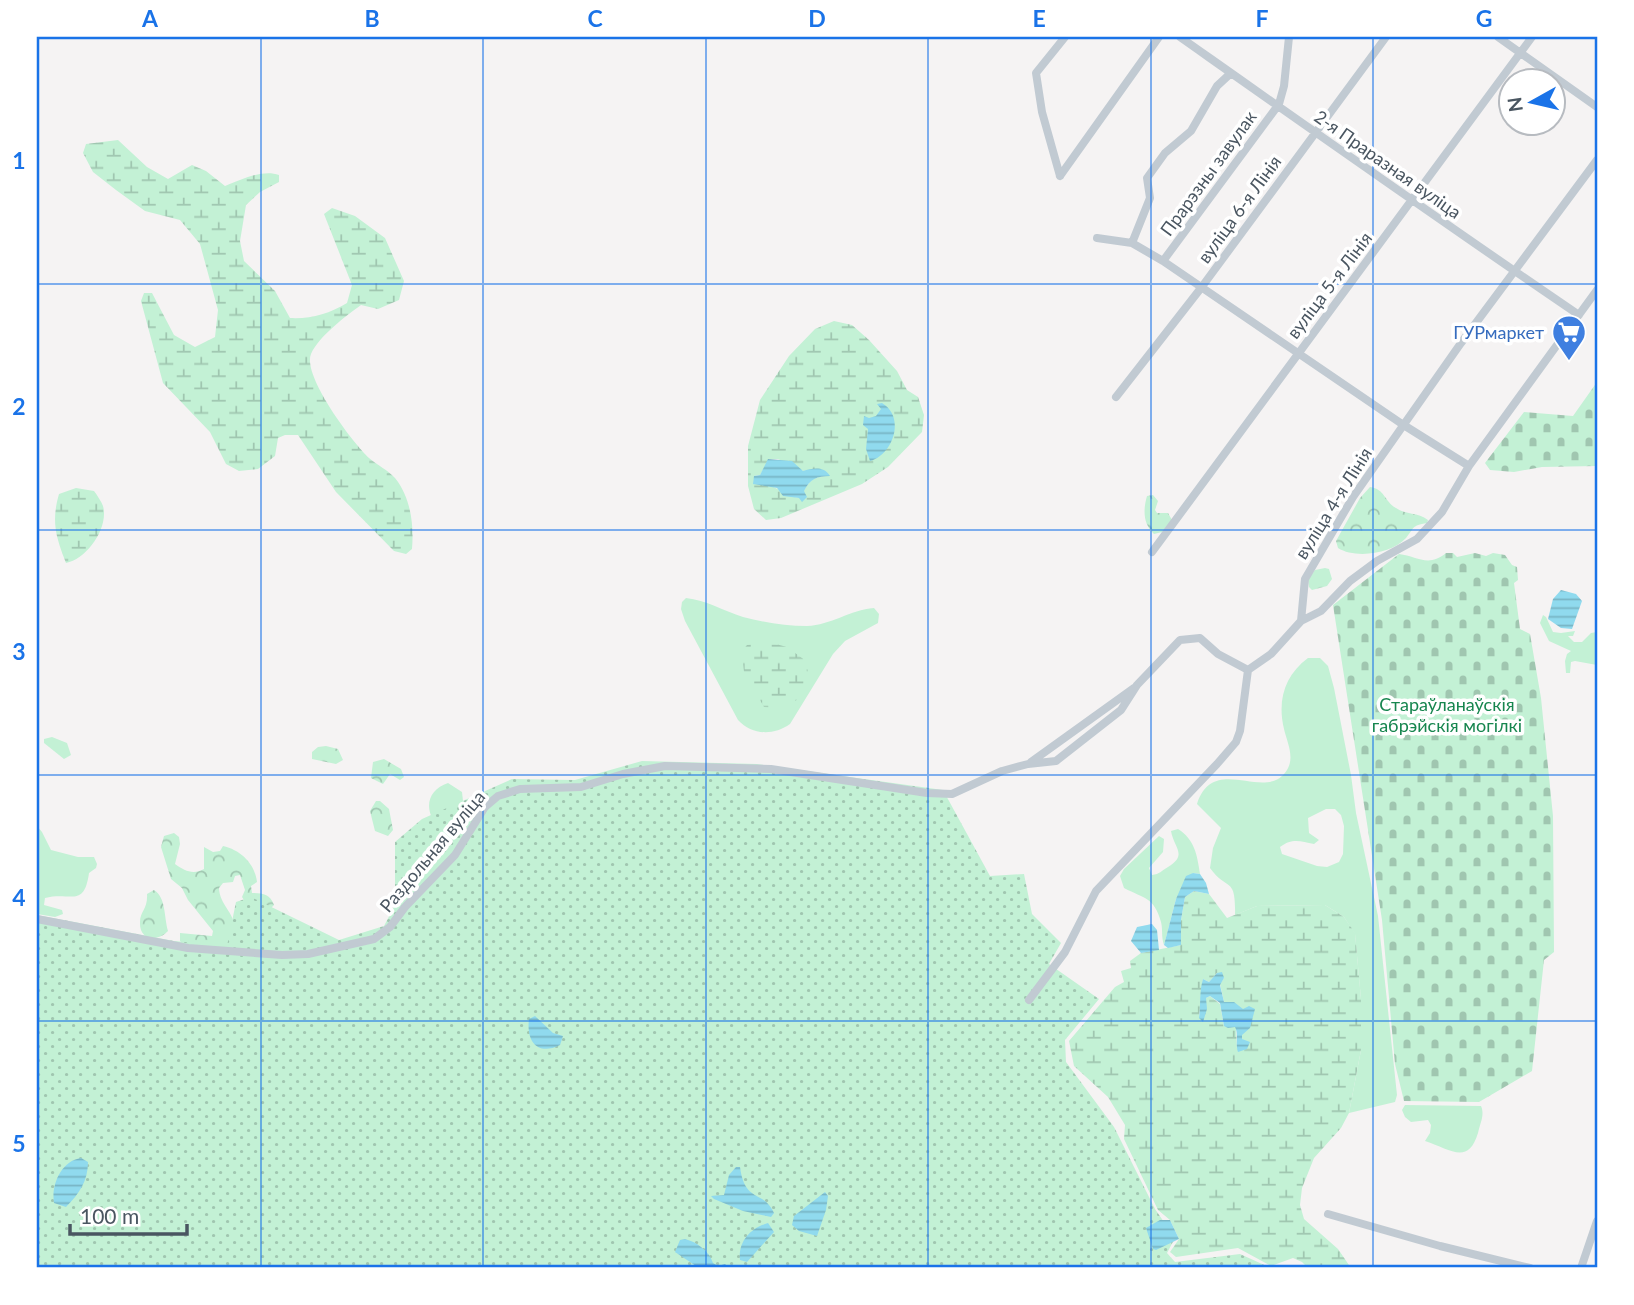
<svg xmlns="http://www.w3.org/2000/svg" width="1634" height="1305" viewBox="0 0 1634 1305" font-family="Lato,sans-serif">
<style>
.green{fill:#c3f1d5;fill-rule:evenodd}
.forest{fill:url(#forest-crowns)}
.wetland{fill:url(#wetland-marsh);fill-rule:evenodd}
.cemetery{fill:url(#cemetery-stones)}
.garden{fill:url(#garden-dots)}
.water{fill:url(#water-rules)}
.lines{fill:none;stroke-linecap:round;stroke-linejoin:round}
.street{stroke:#c1cad2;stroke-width:8}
.grid{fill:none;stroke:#1a73e8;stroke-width:2;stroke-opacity:0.55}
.labels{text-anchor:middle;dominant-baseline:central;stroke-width:7;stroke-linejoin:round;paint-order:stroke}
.street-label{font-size:18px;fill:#4a5661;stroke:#fff}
.shop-label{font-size:18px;fill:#366cbe;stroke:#fff;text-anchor:end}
.park-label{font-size:18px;fill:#17864f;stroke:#fff}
.neatline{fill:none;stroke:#1a73e8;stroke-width:2.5}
.grid-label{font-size:23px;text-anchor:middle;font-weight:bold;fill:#1a73e8}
</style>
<defs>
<pattern id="forest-crowns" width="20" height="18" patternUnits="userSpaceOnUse" patternTransform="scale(1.75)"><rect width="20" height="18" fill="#c3f1d5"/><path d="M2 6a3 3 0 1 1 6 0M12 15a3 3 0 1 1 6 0" fill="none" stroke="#a0c6b0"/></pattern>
<pattern id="wetland-marsh" width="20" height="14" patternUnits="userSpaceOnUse" patternTransform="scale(1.75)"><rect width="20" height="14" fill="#c3f1d5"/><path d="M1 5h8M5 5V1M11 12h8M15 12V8" fill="none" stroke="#a0c6b0"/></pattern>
<pattern id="cemetery-stones" width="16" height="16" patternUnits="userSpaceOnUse" patternTransform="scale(1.75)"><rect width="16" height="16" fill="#c3f1d5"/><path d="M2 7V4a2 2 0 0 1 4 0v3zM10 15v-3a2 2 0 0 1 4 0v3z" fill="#a0c6b0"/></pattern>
<pattern id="garden-dots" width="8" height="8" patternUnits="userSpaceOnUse" patternTransform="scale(1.75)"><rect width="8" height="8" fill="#c3f1d5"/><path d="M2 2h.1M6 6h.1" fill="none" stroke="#a0c6b0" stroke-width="1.8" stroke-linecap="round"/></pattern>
<pattern id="water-rules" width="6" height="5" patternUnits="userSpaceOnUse" patternTransform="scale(1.75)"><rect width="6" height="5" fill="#90daee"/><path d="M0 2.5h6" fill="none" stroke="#78b4c4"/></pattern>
</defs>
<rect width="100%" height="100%" fill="#f5f3f3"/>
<!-- green -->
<path class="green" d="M686 598C706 600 724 611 743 617 763 622 785 626 807 626 831 625 850 610 874 608L879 614 878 623 845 641 833 654 790 724C773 736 752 735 738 720L685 621 681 609 682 602Z
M1543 615 1546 617 1553 632 1561 633 1575 631 1573 636H1568L1574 642H1582L1591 633 1597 632V665L1575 661 1571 662 1570 673H1566L1565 661 1567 654 1571 651 1549 641 1540 623Z
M1308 658H1320L1328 666 1334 688 1351 775 1356 813 1378 916 1397 1095 1395 1102 1349 1113 1361 1050V999L1355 934 1344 917 1325 905 1257 906 1235 915C1236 875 1227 892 1210 868L1213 848 1221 828 1197 804C1214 752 1266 804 1287 770 1295 757 1287 742 1284 729 1277 700 1285 675 1308 658ZM1326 809H1335L1341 815 1344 826 1343 854 1339 862 1327 867 1317 866 1282 854 1280 847C1292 838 1300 841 1314 844L1319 840 1309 833 1308 818Z
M52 737 67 743 71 755 64 759 44 743V739Z
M448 783 462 792 463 801 433 820C424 803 431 789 448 783Z
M37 826 42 832 51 850 78 857H94L97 864 96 868 89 873C84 909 70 891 45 898L44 905 62 910 63 914 55 917 37 914Z
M1178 829C1195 840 1197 855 1200 874L1193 873 1176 899 1164 945C1161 936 1163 930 1161 922 1154 897 1145 899 1124 888L1120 876 1124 869 1159 836 1164 839 1163 852 1149 868 1152 875C1160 874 1161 871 1168 867 1188 855 1174 848 1171 831Z
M1405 1105 1481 1106C1485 1115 1480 1123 1478 1133 1468 1166 1450 1149 1425 1141L1430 1133 1431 1125 1428 1120 1411 1122 1405 1117 1402 1110Z"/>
<!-- forest -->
<path class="forest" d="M1370 487C1385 489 1384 501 1396 508 1406 515 1418 512 1428 520L1427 523C1411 526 1415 527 1406 538 1392 554 1355 559 1338 548L1336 541 1360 498Z
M1153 495 1158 501 1155 510 1157 513H1168L1172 520 1162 532 1154 534C1143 524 1143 510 1147 496Z
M1325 568 1329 569 1332 579 1327 586 1312 590 1309 587 1308 579 1315 570Z
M326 746 338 749 343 760 336 764 312 759V752L318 747Z
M384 759 401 769 404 777 400 780 390 774 383 784 371 778 373 762Z
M376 801H380L389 809 393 830 388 836 375 831 370 811Z
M174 833 179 837 180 844 175 864C185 871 193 875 204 869V847L213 852 220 851 223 846C241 850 255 864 257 882L251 886 252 893C263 893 270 894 274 905L270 909 244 900 242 897 245 890 240 875 235 876 233 882 223 883 219 888C220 911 246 916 228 947L183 944 180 941V933L212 936 213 931 188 900 182 888 171 879 161 847 164 836Z
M154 890C166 897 164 917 168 931 158 942 139 941 140 922 140 911 148 909 147 894Z"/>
<!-- wetland -->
<path class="wetland" d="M118 140 147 167 168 179 192 165 206 171 225 186C241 180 262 169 279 175V182L260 192 246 205 240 241 244 261 275 291 290 318C311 319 329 314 347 303L352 285 324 214 332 208 355 216 385 238 404 281 399 300 378 309 361 305C346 316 319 336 311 354 302 376 353 443 369 458 377 465 388 470 395 478 411 498 414 525 412 549L406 554 394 551 336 492 298 435H285L278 438 275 456 258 469 239 471 226 464 210 432 163 383 141 301 144 293H152L174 335 195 347 215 337 218 310 200 244 180 220 145 211 116 190 93 172 83 153 86 144Z
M834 321 852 325 869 340 897 371 907 390 918 397 924 415 922 432 888 467 862 484 781 518 766 520 754 509 748 486V446L760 400 789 356 815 329ZM778 459 803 471 814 470 829 476C809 476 809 484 799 498L790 496 754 476 760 475 769 459Z
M76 488 94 491C97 495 101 501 103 506 109 528 87 559 66 563 56 537 51 522 59 494Z
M764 641 787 647 806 661 809 679 798 699 785 708 764 707 744 672 742 651 747 645Z
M1194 891 1209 894 1227 918 1257 906 1325 905 1344 917 1355 933 1361 999V1050L1349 1113 1341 1128 1314 1158 1302 1188 1300 1205 1304 1219 1338 1249 1351 1268H1308L1302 1262 1293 1258 1271 1266 1238 1248 1176 1257 1170 1252 1179 1239 1170 1220 1158 1210 1124 1139 1125 1125 1108 1097 1074 1066 1069 1041 1115 987 1124 982 1121 971 1131 968 1130 961 1141 953 1181 945V920L1185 897ZM1217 973 1224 978 1220 984 1224 1002 1243 1010 1241 1038 1245 1042 1237 1049 1236 1027 1224 1026 1220 1004 1210 996 1206 998 1199 1018 1203 979 1209 982Z"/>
<!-- cemetery -->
<path class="cemetery" d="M1597 382V466L1542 467 1514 472 1490 470 1485 463 1524 412 1573 416Z
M1446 553H1453L1457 557 1475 553 1486 556 1493 553 1505 555 1512 565 1517 567 1518 580 1514 583 1520 629 1530 634 1541 698 1553 816 1554 952 1544 960 1532 1071 1479 1102 1404 1101 1395 1064 1382 920 1333 605 1399 554C1417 556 1428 568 1446 553Z"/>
<!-- garden -->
<path class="garden" d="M642 761 757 764 943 790 990 876 1024 874 1032 914 1061 943 1049 964 1099 999 1065 1040 1066 1062 1114 1127 1155 1209 1175 1238 1167 1253 1175 1262 1240 1254 1271 1268H37V915L174 941 227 946 236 902 251 897 339 940 384 926 395 905V842L422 819 512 779 575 780Z"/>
<!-- water -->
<path class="water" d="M882 403C906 417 893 455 870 461L866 449 868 429 863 425 864 416 869 418 876 416 881 409 877 404Z
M768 459 792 461 803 471C813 468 824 466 830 476 817 476 810 479 804 491L807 497 802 502 799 498 783 496 777 488 753 484 754 476 760 475Z
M1561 590 1576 594 1582 601 1572 629 1561 628 1548 619 1553 599Z
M1193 873 1200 874 1206 883 1209 894 1194 891 1185 897 1181 920V945L1168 948 1164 945 1176 899 1186 876Z
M1152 924 1157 930 1159 950 1141 953 1131 941 1137 927Z
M1222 972 1224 978 1220 985 1224 1002H1234L1243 1009 1249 1006 1255 1009 1250 1028 1242 1035V1039L1250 1042 1247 1049 1238 1052C1235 1044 1239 1034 1235 1027L1228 1028 1224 1026 1220 1003 1210 996 1206 998 1207 1009 1203 1022 1199 1018C1201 1005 1199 992 1203 979L1209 982 1217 973Z
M535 1016 553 1033 563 1036 560 1045C538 1056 526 1042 529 1019Z
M81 1158 88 1162C88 1181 79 1194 66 1207L54 1203C51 1185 61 1161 81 1158Z
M736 1167H740C745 1204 763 1189 774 1213L771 1217 743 1211 714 1199 711 1196 724 1195 729 1175Z
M825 1192 828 1196 826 1210 817 1236 799 1231 792 1225 794 1216Z
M1160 1220H1170L1179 1239 1156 1250 1153 1249 1146 1228Z
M768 1223 774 1232 747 1262 740 1260C738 1241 751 1228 768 1223Z
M685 1239C697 1242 709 1251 713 1263L718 1266 725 1264 729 1268H699L675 1252 680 1240Z"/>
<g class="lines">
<!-- street -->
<path class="street" d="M1180 37C1312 130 1445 224 1579 315
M1498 37 1597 107
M1060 176 1159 37
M1060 176 1042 112 1036 73 1065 37
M1097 238 1132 243 1163 261 1402 424 1469 466
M1132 243 1150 198 1147 178 1165 153 1191 131 1217 86 1231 73
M1163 261 1279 104 1284 86 1289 37
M1116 397 1201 288 1386 37
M1152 552 1532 37
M1301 621 1321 611 1350 581 1377 561 1417 539 1442 512 1469 466 1597 290
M1031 762 1134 688
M37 919 188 948 282 955 308 954 374 939 390 927 405 907 455 855 485 807 498 796 520 789 581 787 623 774 665 766 771 769 927 793 952 794 1002 771 1028 764 1056 761 1121 710 1137 685 1180 640 1200 638 1218 654 1248 670
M1029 1000 1065 952 1096 891 1217 764 1236 742 1240 731 1248 670 1271 654 1301 621 1305 579 1353 497 1461 343 1597 160
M1328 1214 1440 1246 1530 1268
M1581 1268 1597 1221"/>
</g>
<!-- grid -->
<path class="grid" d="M261 37V1268M483 37V1268M706 37V1268M928 37V1268M1151 37V1268M1373 37V1268M37 284H1597M37 530H1597M37 775H1597M37 1021H1597"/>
<!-- icons -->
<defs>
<g id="supermarket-pin" transform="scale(1.75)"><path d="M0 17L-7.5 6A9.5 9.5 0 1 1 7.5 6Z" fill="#3f7fe0" stroke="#fff"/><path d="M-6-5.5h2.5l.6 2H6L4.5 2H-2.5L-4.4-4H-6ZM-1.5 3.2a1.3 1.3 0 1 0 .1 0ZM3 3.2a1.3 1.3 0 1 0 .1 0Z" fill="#fff"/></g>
</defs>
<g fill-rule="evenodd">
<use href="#supermarket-pin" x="1569" y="332"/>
</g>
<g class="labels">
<!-- street labels -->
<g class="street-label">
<text transform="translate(1388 164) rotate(35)">2-я Праразная вуліца</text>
<text transform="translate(1208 173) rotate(-54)">Прарэзны завулак</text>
<text transform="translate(1239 209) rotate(-54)">вуліца 6-я Лінія</text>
<text transform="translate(1329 285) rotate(-53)">вуліца 5-я Лінія</text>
<text transform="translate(1333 503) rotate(-58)">вуліца 4-я Лінія</text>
<text transform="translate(432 851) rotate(-50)">Раздольная вуліца</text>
</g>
<!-- shop labels -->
<g class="shop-label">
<text x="1544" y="332">ГУРмаркет</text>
</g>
<!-- park labels -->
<g class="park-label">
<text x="1447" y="704">Стараўланаўскія<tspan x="1447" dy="21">габрэйскія могілкі</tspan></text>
</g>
</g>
<!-- border -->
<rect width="1634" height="1305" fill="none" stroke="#ffffff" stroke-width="77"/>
<!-- north arrow -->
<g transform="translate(1532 102) rotate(262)"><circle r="33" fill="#ffffff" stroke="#b7bbc0" stroke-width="2"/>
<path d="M0-5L12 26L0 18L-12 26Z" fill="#1a73e8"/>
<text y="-10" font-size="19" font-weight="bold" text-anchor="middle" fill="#4a5661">N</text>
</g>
<!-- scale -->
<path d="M70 1224v10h117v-10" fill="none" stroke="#4a5661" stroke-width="3.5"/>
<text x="80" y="1224" font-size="21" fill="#4a5661" stroke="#ffffff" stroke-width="5" paint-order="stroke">100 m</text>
<rect x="38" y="38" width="1558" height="1228" class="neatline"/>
<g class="grid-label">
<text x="150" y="27">A</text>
<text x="372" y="27">B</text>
<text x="595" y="27">C</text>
<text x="817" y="27">D</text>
<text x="1039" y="27">E</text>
<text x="1262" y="27">F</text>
<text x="1484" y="27">G</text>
<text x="19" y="169">1</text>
<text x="19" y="415">2</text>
<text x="19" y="660">3</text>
<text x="19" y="906">4</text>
<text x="19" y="1152">5</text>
</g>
</svg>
